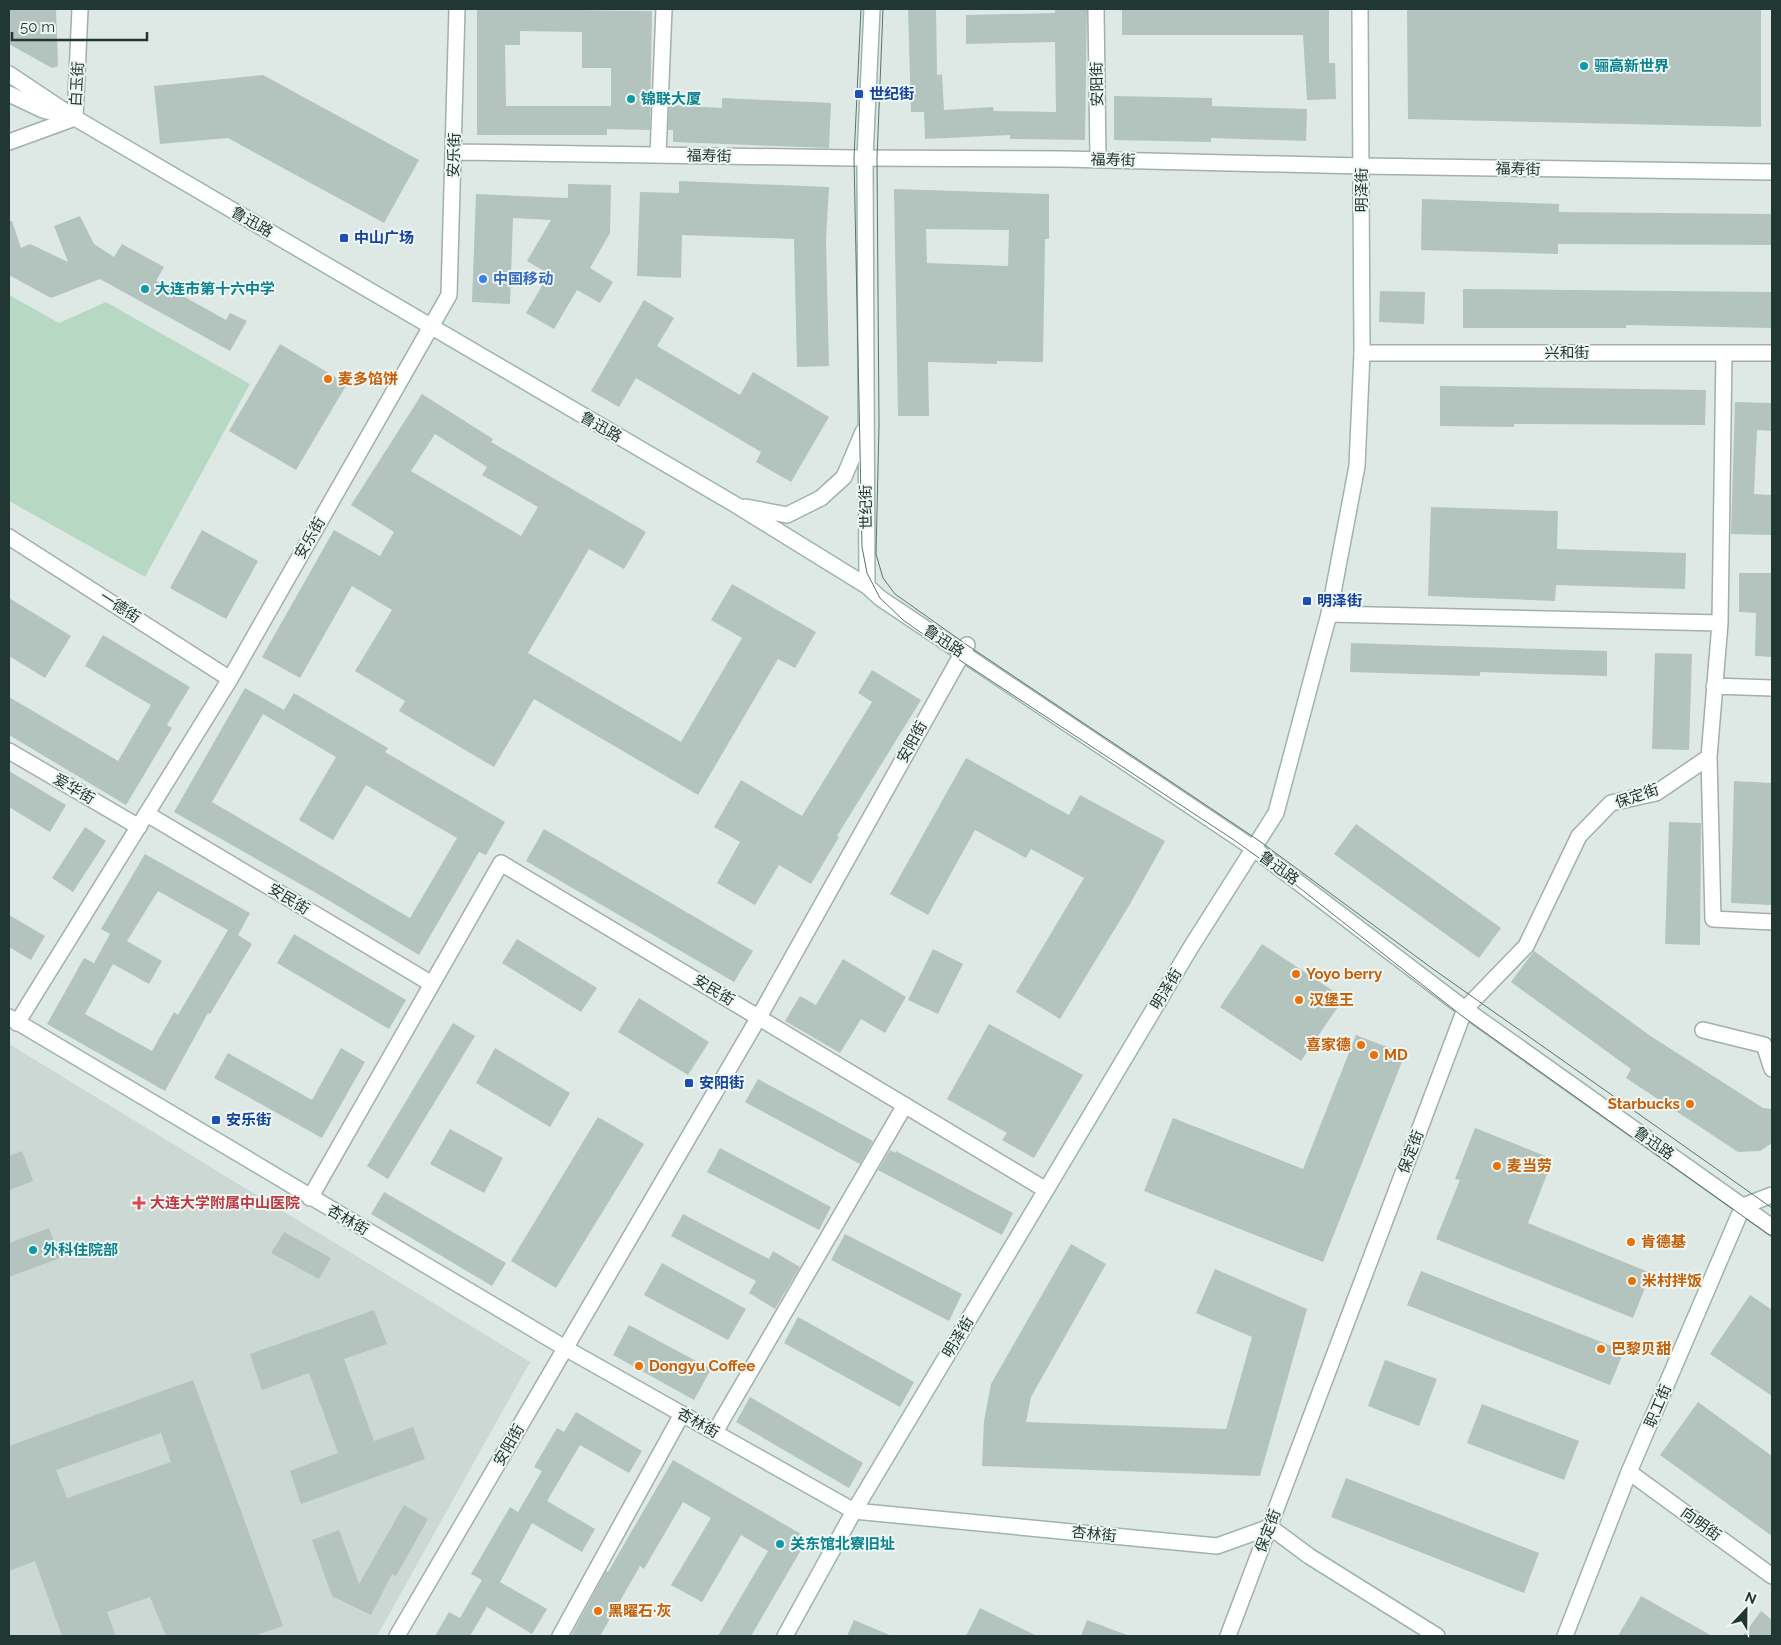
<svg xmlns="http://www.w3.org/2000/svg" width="1781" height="1645" viewBox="0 0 1781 1645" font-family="Raleway,'Noto Sans SC',sans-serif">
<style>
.built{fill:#ccd8d4}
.green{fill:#b7d9c4}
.building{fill:#b3c3be;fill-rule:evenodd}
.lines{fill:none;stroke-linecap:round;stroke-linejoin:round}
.street-casing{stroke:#a1b0ac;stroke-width:18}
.secondary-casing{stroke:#9eb4ae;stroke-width:18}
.street{stroke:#fff;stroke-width:15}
.secondary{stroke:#fff;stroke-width:15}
.tram{stroke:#5a736f;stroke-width:1}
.culture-dot{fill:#0f9aa8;stroke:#eef6f3;stroke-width:2}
.transit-dot{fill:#1a4fb4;stroke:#eef6f3;stroke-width:2}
.shop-dot{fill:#3f7fe0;stroke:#eef6f3;stroke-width:2}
.food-dot{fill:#e8710a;stroke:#eef6f3;stroke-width:2}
.health-dot{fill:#e0444e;stroke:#eef6f3;stroke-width:2}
.labels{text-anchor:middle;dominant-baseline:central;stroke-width:4;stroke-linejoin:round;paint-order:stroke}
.culture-label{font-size:15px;font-weight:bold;fill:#0d838f;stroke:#eef6f3;text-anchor:start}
.street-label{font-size:15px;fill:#203733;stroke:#eef6f3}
.transit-label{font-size:15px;font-weight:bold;fill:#164399;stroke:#eef6f3;text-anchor:start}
.shop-label{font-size:15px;font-weight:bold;fill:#366cbe;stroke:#eef6f3;text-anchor:start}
.food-label{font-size:15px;font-weight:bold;fill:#c56008;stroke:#eef6f3;text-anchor:start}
.health-label{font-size:15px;font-weight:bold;fill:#be3a42;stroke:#eef6f3;text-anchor:start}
</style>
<rect width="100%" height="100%" fill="#dee9e5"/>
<!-- built -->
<path class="built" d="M9 1044 530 1362 377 1636H9Z"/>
<!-- green -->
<path class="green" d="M9 295 59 323 106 302 250 384 145 577 9 501Z"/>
<!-- building -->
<path class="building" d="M9 9H56L58 66 52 68 9 44Z
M477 9 652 11 650 130 607 129V135H477ZM520 31 582 32V68H611V106H506L505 45H520Z
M908 9H936L937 75 942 74 944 110 993 107 994 111 1056 112 1055 42 966 44V15L1055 13V9H1087L1085 140 1010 139V135L925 139 924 112H911Z
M1122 9H1329V63H1335L1336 99 1307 100 1303 35H1122Z
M1407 9H1761V127L1408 119Z
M263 75 419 160 384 223 228 138 160 144 154 86Z
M1114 96 1212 98V106L1307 109 1306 141 1211 138V142L1114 140Z
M722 98 831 103 829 148 673 142V130H668L669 105 722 108Z
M679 181 829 187 826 240 829 366 797 367 794 239 682 235 681 278 637 276 640 192 679 193Z
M568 184 611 185 610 233 590 268 613 282 600 303 577 290 554 329 526 313 549 274 527 261 551 220 513 218 510 304 472 302 476 194 568 198Z
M894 189 1049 194V239H1045L1043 362 997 361V364L928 362 929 416H898ZM926 229 1009 230 1008 266 927 263Z
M1422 199 1559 204V212L1772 214V245L1558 244V254L1421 250Z
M80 216 94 244 114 257 122 244 164 267 156 281 226 320 230 313 247 321 230 351 100 279 51 298 9 275V221H12L21 248 30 244 68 262 54 226Z
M1463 289 1772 292V328L1626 325V328H1463Z
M1380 291 1425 292 1424 324 1379 322Z
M644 300 674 318 657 346 740 395 753 372 829 417 791 482 756 462 761 452 636 378 619 407 591 391Z
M280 344 347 384 296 470 229 431Z
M1440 386 1706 390 1705 425 1514 424V427L1440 426Z
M422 394 493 439 491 442 646 532 624 569 589 549 528 653 681 742 742 638 711 620 732 584 816 632 795 668 778 659 698 795 534 699 494 767 399 711 405 701 355 671 392 610 352 586 300 678 262 657 334 530 380 556 394 532 351 505ZM435 434 487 467 482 475 538 507 521 536 411 471Z
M1735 402 1772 403V431L1757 430 1754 494 1772 495V535L1731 534Z
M1431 507 1558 511 1557 549 1686 553 1685 589 1556 585 1555 601 1428 596Z
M202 530 258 561 226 619 170 588Z
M1739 573H1772V657L1755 656 1756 613 1739 612Z
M9 598 71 636 45 678 9 656Z
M103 635 190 687 167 725 172 728 126 805 9 735V697L118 761 151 705 85 666Z
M1351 643 1607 651V676L1480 672V676L1350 672Z
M1655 653 1692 654 1689 750 1652 749Z
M872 670 921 700 837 836 839 837 811 884 779 865 755 905 717 883 740 842 714 827 741 780 802 816 872 702 858 693Z
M245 688 284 710 294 693 388 748 385 752 505 822 486 855 479 852 419 955 323 897 174 812ZM263 714 336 757 299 820 333 840 366 785 457 838 410 918 212 802Z
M966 758 1069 815 1080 795 1165 841 1130 904 1060 1019 1016 992 1084 878 1031 849 1026 858 975 830 928 915 890 894Z
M9 771 66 805 50 832 9 807Z
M1734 781 1772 783V905L1731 903Z
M1669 822 1701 823 1700 945 1665 944Z
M1356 824 1501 928 1479 958 1334 854Z
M85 827 106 841 73 892 52 878Z
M544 829 753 951 734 982 526 861Z
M145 854 250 913 238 935 252 944 210 1014 208 1013 165 1091 47 1024 84 958 94 963 110 934 101 929ZM158 891 228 930 178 1015 174 1012 152 1051 85 1014 113 964 149 984 162 961 127 941Z
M9 915 45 936 31 960 9 947Z
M294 934 406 1000 389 1029 277 963Z
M517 939 597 988 581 1012 502 963Z
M1262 944 1344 998 1301 1061 1220 1007Z
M933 949 963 964 938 1014 908 1000Z
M1534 951 1649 1035 1763 1108 1772 1109V1143L1760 1151 1738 1152 1626 1078 1631 1069 1511 982Z
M843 959 906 997 885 1033 861 1019 840 1053 785 1021 800 996 816 1005Z
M639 998 709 1042 688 1075 618 1032Z
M453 1023 475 1036 388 1179 367 1166Z
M989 1024 1083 1075 1034 1158 1002 1140 1007 1133 947 1099Z
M1356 1035 1405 1054 1323 1262 1144 1191 1173 1118 1303 1169Z
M341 1048 365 1062 322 1138 214 1078 228 1053 312 1100Z
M495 1048 570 1093 550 1127 476 1083Z
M758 1079 873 1141 860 1164 745 1102Z
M598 1117 644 1144 556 1288 511 1261Z
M1475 1128 1553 1159 1528 1223 1651 1273 1633 1318 1436 1239 1460 1180 1455 1179Z
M450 1129 503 1158 484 1193 430 1164Z
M720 1148 831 1207 819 1230 707 1172Z
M890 1150 895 1153 896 1151 1013 1213 1002 1235 878 1170Z
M22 1151 33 1181 9 1190V1156Z
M384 1192 506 1263 492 1286 371 1214Z
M683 1214 769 1259 773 1251 800 1267 775 1309 749 1293 756 1281 671 1236Z
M49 1228 60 1258 9 1277V1243Z
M284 1232 331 1258 319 1279 271 1253Z
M845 1234 962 1294 949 1321 831 1260Z
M1071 1244 1106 1264 1031 1397 1026 1422 1226 1429 1252 1337 1196 1313 1215 1269 1307 1309 1260 1476 982 1466 984 1421 991 1384Z
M662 1263 746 1309 728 1340 644 1295Z
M1421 1271 1624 1351 1610 1385 1407 1305Z
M1750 1295 1772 1310V1396L1710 1354Z
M374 1310 387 1344 344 1359 374 1441 413 1427 425 1459 301 1504 290 1471 338 1453 309 1373 262 1390 250 1354Z
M798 1317 914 1382 900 1407 784 1343Z
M629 1325 711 1369 694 1400 613 1355Z
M1385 1360 1437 1379 1419 1426 1368 1406Z
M193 1380 283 1626 253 1636H166L150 1597 107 1612 116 1636H62L35 1561 9 1571V1446ZM161 1433 171 1462 67 1498 56 1470Z
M750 1397 863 1463 849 1488 736 1422Z
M1698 1402 1772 1456V1536L1660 1455Z
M1482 1404 1579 1441 1564 1480 1467 1443Z
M576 1412 642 1451 629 1473 580 1445 547 1501 595 1529 582 1552 532 1523 500 1582 547 1609 532 1634 487 1607 470 1636H435L449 1612 460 1618 482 1580 471 1574 510 1507 518 1512 542 1471 534 1467 557 1428 564 1432Z
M673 1460 808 1538 751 1636H718L768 1551 741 1535 702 1602 671 1585 711 1518 683 1502 644 1569 640 1566 600 1636H571L606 1571 608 1572Z
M1346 1478 1539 1553 1524 1593 1331 1517Z
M404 1505 428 1519 396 1576 392 1574 371 1615 332 1596 312 1540 339 1530 359 1584Z
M1641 1596 1712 1636H1618Z
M980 1608 1037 1636H966Z
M1761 1611 1772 1620V1636H1743Z
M854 1620 892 1636H847Z
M1087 1620 1127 1635V1636H1081Z"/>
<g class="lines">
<!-- street casing -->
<g class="street-casing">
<path id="street" d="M1096 9 1098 160
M9 142 75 118 80 9
M455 152 854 158 1062 159 1362 166 1772 172
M658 155 664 9
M1362 353H1772
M1724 353 1720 623 1709 757 1713 919 1772 922
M9 537 230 679
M1329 614 1720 623
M1714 686 1772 688
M9 751 139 827
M147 814 432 984
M17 1023 230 679 449 295 457 9
M1703 1030 1764 1045 1772 1069
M310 1198 501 863 1046 1190
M715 1432 905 1105
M1629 1472 1772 1576
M397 1636 759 1017 967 645
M560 1636 682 1414
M1228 1636 1465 1009 1526 946 1579 836 1611 803 1656 793 1709 757"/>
</g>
<!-- secondary casing -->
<g class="secondary-casing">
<path id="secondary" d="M9 74 75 118 736 505 867 586 880 598 1253 848 1465 1009 1772 1227
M9 94 43 110 66 116
M746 507 787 515 821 498 844 477 863 432
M867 586 865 157 872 9
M9 1017 565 1348 854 1511 1217 1546 1270 1527 1309 1556 1437 1636
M785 1636 854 1511 1046 1190 1191 947 1276 813 1329 614 1357 466 1362 353 1360 9
M1565 1636 1629 1472 1743 1206 1772 1195"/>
</g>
<!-- street -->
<use href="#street" class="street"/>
<!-- secondary -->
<use href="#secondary" class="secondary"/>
<!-- tram -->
<path class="tram" d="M861 9 854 158 862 547 867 573 880 598 903 620 958 659 1234 840 1287 878 1462 1016 1772 1237
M883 9 877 158 879 425 876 554 883 578 895 594 967 645 1258 840 1433 969 1772 1208"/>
</g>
<!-- markers -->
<g class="culture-dot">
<circle cx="1584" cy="66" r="5"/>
<circle cx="631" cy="99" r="5"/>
<circle cx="145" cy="289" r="5"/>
<circle cx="33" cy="1250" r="5"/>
<circle cx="780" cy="1544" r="5"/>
</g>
<g class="transit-dot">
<rect x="854" y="89" width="10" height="10" rx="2.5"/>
<rect x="339" y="233" width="10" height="10" rx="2.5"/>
<rect x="1302" y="596" width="10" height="10" rx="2.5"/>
<rect x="684" y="1078" width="10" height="10" rx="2.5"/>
<rect x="211" y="1115" width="10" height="10" rx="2.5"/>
</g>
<circle class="shop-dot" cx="483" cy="279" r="5"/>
<g class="food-dot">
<circle cx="328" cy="379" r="5"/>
<circle cx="1296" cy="974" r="5"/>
<circle cx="1299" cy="1000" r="5"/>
<circle cx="1361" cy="1045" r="5"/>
<circle cx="1374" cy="1055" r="5"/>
<circle cx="1690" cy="1104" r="5"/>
<circle cx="1497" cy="1166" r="5"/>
<circle cx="1631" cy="1242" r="5"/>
<circle cx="1632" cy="1281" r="5"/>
<circle cx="1601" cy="1349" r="5"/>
<circle cx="639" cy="1366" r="5"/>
<circle cx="598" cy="1611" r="5"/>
</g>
<path class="health-dot" d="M136.5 1195.5h5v5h5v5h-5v5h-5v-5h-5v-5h5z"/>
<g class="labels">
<!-- culture labels -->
<g class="culture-label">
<text x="1594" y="66">骊高新世界</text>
<text x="641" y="99">锦联大厦</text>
<text x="155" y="289">大连市第十六中学</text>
<text x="43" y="1250">外科住院部</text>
<text x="790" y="1544">关东馆北寮旧址</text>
</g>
<!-- street labels -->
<g class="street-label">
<text transform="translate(77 84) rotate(-87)">白玉街</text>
<text transform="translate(1097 84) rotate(-91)">安阳街</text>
<text transform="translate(454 155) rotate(-88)">安乐街</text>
<text transform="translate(709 156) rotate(1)">福寿街</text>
<text transform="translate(1113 160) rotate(1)">福寿街</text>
<text transform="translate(1518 169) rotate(1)">福寿街</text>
<text transform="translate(1362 190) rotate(-90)">明泽街</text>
<text transform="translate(252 222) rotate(30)">鲁迅路</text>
<text x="1567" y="353">兴和街</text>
<text transform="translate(601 427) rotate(30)">鲁迅路</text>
<text transform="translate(866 507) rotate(-91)">世纪街</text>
<text transform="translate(310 538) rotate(-60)">安乐街</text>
<text transform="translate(120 607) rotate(33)">一德街</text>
<text transform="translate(944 641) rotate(34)">鲁迅路</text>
<text transform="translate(912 742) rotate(-61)">安阳街</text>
<text transform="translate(74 789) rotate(30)">爱华街</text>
<text transform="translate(1637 796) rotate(-19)">保定街</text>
<text transform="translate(1279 868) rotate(37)">鲁迅路</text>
<text transform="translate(289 899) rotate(31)">安民街</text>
<text transform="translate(1166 989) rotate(-59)">明泽街</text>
<text transform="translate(714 990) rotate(31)">安民街</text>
<text transform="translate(1654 1143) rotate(35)">鲁迅路</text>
<text transform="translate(1411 1152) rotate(-69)">保定街</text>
<text transform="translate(348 1220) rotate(30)">杏林街</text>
<text transform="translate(958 1337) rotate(-59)">明泽街</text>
<text transform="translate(1658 1406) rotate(-67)">职工街</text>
<text transform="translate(698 1423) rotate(29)">杏林街</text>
<text transform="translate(509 1445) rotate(-60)">安阳街</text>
<text transform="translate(1701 1524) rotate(36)">向明街</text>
<text transform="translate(1268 1531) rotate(-69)">保定街</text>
<text transform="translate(1094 1534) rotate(6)">杏林街</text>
</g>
<!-- transit labels -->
<g class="transit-label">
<text x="869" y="94">世纪街</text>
<text x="354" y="238">中山广场</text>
<text x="1317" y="601">明泽街</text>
<text x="699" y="1083">安阳街</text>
<text x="226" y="1120">安乐街</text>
</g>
<!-- shop labels -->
<g class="shop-label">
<text x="493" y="279">中国移动</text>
</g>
<!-- food labels -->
<g class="food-label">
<text x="338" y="379">麦多馅饼</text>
<text x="1306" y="974">Yoyo berry</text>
<text x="1309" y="1000">汉堡王</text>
<text x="1351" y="1045" text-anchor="end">喜家德</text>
<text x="1384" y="1055">MD</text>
<text x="1680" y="1104" text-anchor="end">Starbucks</text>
<text x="1507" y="1166">麦当劳</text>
<text x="1641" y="1242">肯德基</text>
<text x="1642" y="1281">米村拌饭</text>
<text x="1611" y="1349">巴黎贝甜</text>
<text x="649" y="1366">Dongyu Coffee</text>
<text x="608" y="1611">黑曜石·灰</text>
</g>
<!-- health labels -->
<g class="health-label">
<text x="150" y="1203">大连大学附属中山医院</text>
</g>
</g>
<!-- border -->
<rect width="1781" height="1645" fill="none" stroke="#203733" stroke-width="20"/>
<!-- north arrow -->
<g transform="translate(1746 1610) rotate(22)" stroke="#eef6f3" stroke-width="4" paint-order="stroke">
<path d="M0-4L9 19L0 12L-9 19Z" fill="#203733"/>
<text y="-8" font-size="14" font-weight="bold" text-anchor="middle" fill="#203733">N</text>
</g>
<!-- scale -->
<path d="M12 32v8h135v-8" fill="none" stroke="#203733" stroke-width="2.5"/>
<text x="20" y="32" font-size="15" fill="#203733" stroke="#eef6f3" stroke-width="4" paint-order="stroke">50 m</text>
</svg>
